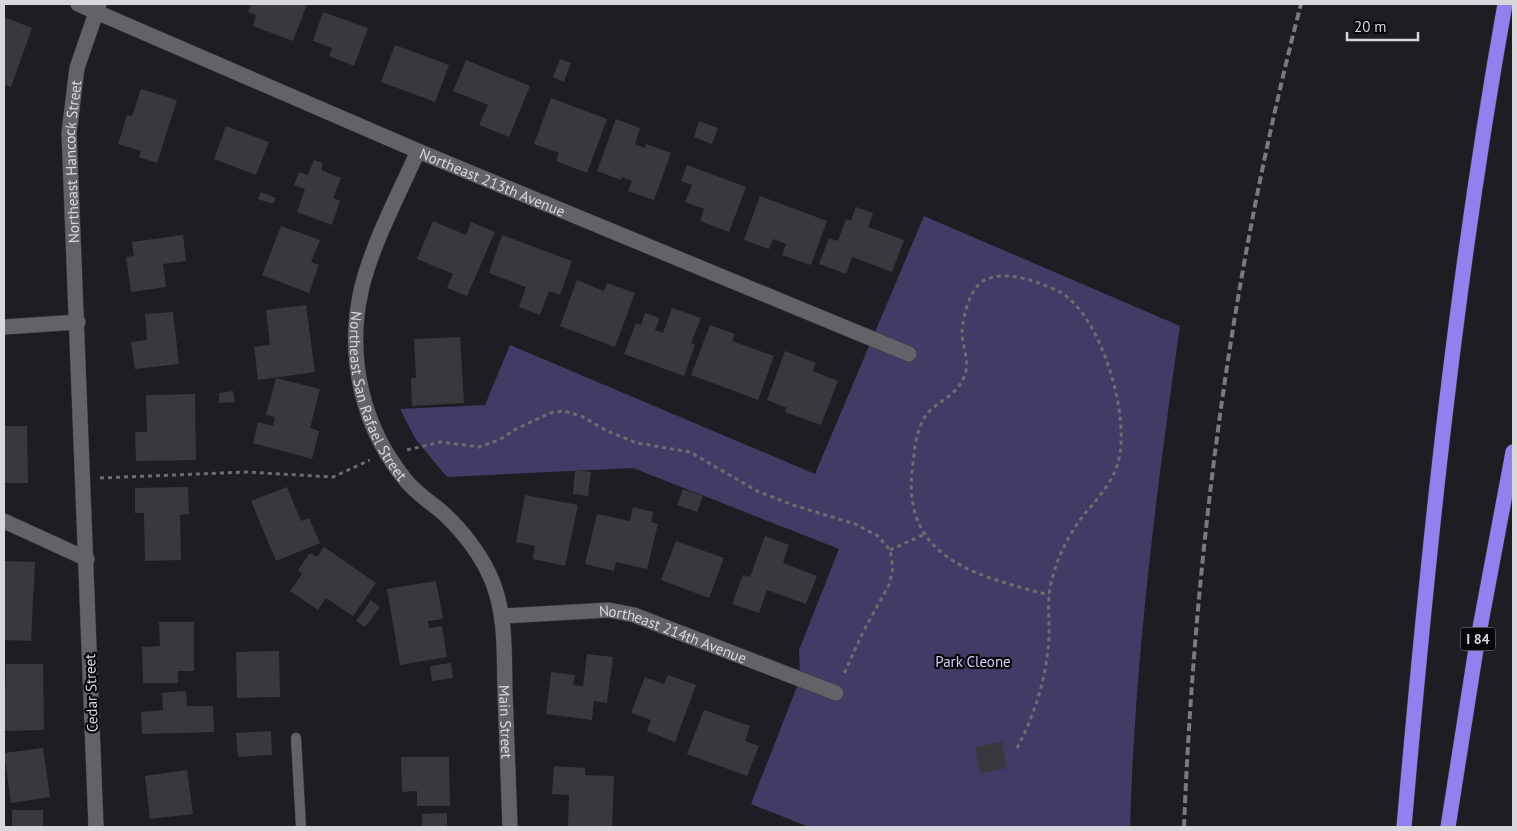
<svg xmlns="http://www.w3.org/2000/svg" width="1517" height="831" viewBox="0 0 1517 831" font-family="'PT Sans',sans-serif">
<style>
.green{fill:#413c65}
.building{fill:#38383e}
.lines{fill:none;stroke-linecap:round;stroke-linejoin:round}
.service-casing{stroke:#39393e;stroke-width:11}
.minor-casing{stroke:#39393e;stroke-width:16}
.motorway-casing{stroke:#39393e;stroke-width:16}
.path{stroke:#6c6c71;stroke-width:3;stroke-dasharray:4 4;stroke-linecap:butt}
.service{stroke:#626269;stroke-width:10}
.minor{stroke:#626269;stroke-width:15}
.motorway{stroke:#9180ed;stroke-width:15}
.rail{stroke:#79797e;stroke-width:4;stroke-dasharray:8 4;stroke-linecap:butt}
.labels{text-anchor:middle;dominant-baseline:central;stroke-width:4.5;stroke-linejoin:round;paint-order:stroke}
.shield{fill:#08070a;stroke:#9a999d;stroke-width:1}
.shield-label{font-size:14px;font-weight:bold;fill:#d8d8dc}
.street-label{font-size:15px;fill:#d8d8dc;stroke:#08070a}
.park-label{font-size:15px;fill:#d1cefa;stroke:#08070a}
</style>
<rect width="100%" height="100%" fill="#1d1d23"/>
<!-- green -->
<path class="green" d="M924 216 1180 326C1156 493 1135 659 1130 827H809L751 804 800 679 799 650 839 549 633 468 447 477 416 440 400 409 485 405 510 345 815 474Z"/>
<!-- building -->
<path class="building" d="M251 4H307L293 41 253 26 256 15 248 12Z
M323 12 368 28 354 66 329 56 332 48 313 41Z
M4 17 32 28 11 87 4 84Z
M395 45 449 65 435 102 381 82Z
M560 59 571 63 564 82 553 77Z
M466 60 530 86 509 137 479 125 488 105 453 91Z
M141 89 177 100 157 163 139 157 141 151 118 144 127 115 132 116Z
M551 98 607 119 587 173 556 161 559 153 534 144Z
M616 119 640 128 635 144 645 148 646 144 671 153 654 200 628 191 632 181 622 177 621 180 597 171Z
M699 121 718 128 712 144 694 137Z
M226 126 269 142 256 175 214 159Z
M314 160 323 163 321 170 341 178 333 198 340 201 332 225 297 212 305 189 294 185 299 172 308 175Z
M687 165 746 187 729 232 700 221 704 209 685 202 692 185 681 181Z
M261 192 276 198 273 204 258 199Z
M760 196 827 221 811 265 782 255 786 244 773 239 769 249 744 240Z
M856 207 873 213 868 227 904 240 892 272 852 257 846 274 819 264 829 238 838 241 846 219 851 221Z
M433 221 466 235 471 222 495 232 467 296 447 288 453 274 417 259Z
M281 226 320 240 311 262 319 265 309 293 262 275Z
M183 235 186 261 163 264 166 287 131 292 126 257 134 256 132 242Z
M502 235 572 261 560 295 549 291 540 315 519 307 526 287 489 273Z
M577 280 604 291 607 283 635 293 615 347 560 326Z
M306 305 315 372 258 380 254 347 270 345 266 310Z
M672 308 701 318 691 343 695 345 684 376 624 354 636 323 641 325 645 313 660 318 655 330 663 333Z
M173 312 179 364 135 369 131 342 147 340 145 314Z
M710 325 735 334 732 341 774 356 758 400 691 375Z
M460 337 464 403 412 406 411 378H416L414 339Z
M785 351 816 363 813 371 838 381 821 425 785 412 787 408 767 400Z
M276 378 320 389 310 428 319 431 312 459 253 443 258 422 273 426 275 417 266 415Z
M233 391 235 402 219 403V393Z
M195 394 196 460 136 461 135 432H147L146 395Z
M4 426H27L28 483H4Z
M575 470 591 472 588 496 573 494Z
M188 487 189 514 180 515 181 560 145 561 144 513H135V488Z
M287 487 301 521 309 518 320 543 276 561 251 501Z
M683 489 703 496 697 512 677 505Z
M525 495 578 505 565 566 533 559 535 546 516 542Z
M633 507 653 512 651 522 658 524 647 569 616 562 614 571 585 564 597 514 630 521Z
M765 536 789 545 783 563 817 576 806 604 767 590 759 613 732 604 743 575 750 577Z
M676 541 724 558 709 598 661 580Z
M324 547 376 583 353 616 326 598 318 610 290 591 302 574 298 570 310 553 317 557Z
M4 561 35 562 31 641 4 640Z
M436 581 443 619 428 621 429 628 442 626 447 657 400 665 387 589Z
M371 600 380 607 365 627 356 621Z
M159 622H194V671H178V683H143L142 647 160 646Z
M279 651 280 697 237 698 236 652Z
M587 654 613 657 607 703 594 701 592 720 546 714 551 672 575 675 573 685 583 686Z
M451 663 453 678 432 681 430 666Z
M6 664H43L44 730 4 731Z
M668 675 696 685 675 742 647 731 651 720 631 713 645 677 664 684Z
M186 691 187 706H213L214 732 142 734 141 712 163 710 162 693Z
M704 710 750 726 745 741 759 746 747 776 687 754Z
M271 731 272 755 238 757 236 733Z
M1002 742 1007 768 980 773 975 747Z
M43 748 50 797 11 803 4 753Z
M401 757H449L450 806H417V791L402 792Z
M554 766 585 768V775L614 776 612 827 568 826 569 795 552 794Z
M187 770 193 814 150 819 145 776Z
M12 810H43V827H12Z
M447 813V827H422V814Z"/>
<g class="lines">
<!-- service casing -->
<g class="service-casing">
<path id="service" d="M296 738 301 827"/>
</g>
<!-- minor casing -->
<g class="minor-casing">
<g id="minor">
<path id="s1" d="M78 4 418 151 909 354"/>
<path id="s2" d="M418 151C399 194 371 246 361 291 346 359 363 430 408 483 419 495 430 502 442 512 463 531 483 557 493 583 506 617 504 654 505 691 507 736 508 782 510 827"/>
<path d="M4 327 78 322"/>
<path d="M4 521 87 559"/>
<path id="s3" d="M503 616 609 610 634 615 836 693"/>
<path id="s4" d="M96 827 69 133 77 68 99 4"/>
</g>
</g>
<!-- motorway casing -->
<g class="motorway-casing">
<path id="motorway" d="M1404 827C1428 551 1456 277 1505 4
M1448 827 1476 649 1513 452"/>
</g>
<!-- path -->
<path class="path" d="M407 450 440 442 479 447 499 440 516 429 550 413 564 411 581 416 607 431 637 443 690 452 757 491 793 505 855 524 878 536 890 550 893 568 889 585 863 632 843 676
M100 478 247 472 333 477 370 460
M890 550 925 534
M1017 748C1033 718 1045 683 1048 648 1051 626 1046 605 1051 583 1055 566 1063 546 1072 532 1086 508 1108 492 1117 466 1133 421 1101 310 1056 290 1036 281 1005 269 983 281 970 289 963 316 962 331 961 343 969 358 966 370 961 395 939 399 927 414 915 429 914 455 912 472 903 561 982 577 1049 595"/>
<!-- service -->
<use href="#service" class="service"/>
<!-- minor -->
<use href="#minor" class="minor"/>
<!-- motorway -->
<use href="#motorway" class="motorway"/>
<!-- rail -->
<path class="rail" d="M1184 827C1195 551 1231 272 1301 4"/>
</g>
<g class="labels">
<!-- shield labels -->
<rect class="shield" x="1460.5" y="627.5" width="35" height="23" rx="4"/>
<g class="shield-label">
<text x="1478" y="639">I 84</text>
</g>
<!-- street labels -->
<g class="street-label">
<text stroke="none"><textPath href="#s4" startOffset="666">Northeast Hancock Street</textPath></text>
<text stroke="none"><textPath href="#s1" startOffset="451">Northeast 213th Avenue</textPath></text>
<text stroke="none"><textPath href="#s2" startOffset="261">Northeast San Rafael Street</textPath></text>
<text stroke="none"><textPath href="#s3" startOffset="174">Northeast 214th Avenue</textPath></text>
<text transform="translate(91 693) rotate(-92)">Cedar Street</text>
<text stroke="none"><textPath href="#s2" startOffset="629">Main Street</textPath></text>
</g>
<!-- park labels -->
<g class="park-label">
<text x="973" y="661">Park Cleone</text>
</g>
</g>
<!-- border -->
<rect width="1517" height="831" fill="none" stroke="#d8d8dc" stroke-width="10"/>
<!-- scale -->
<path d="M1347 32v8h71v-8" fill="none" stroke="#d8d8dc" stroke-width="2.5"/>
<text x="1354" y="32" font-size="15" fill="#d8d8dc" stroke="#08070a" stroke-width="4" paint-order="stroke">20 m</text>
</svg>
